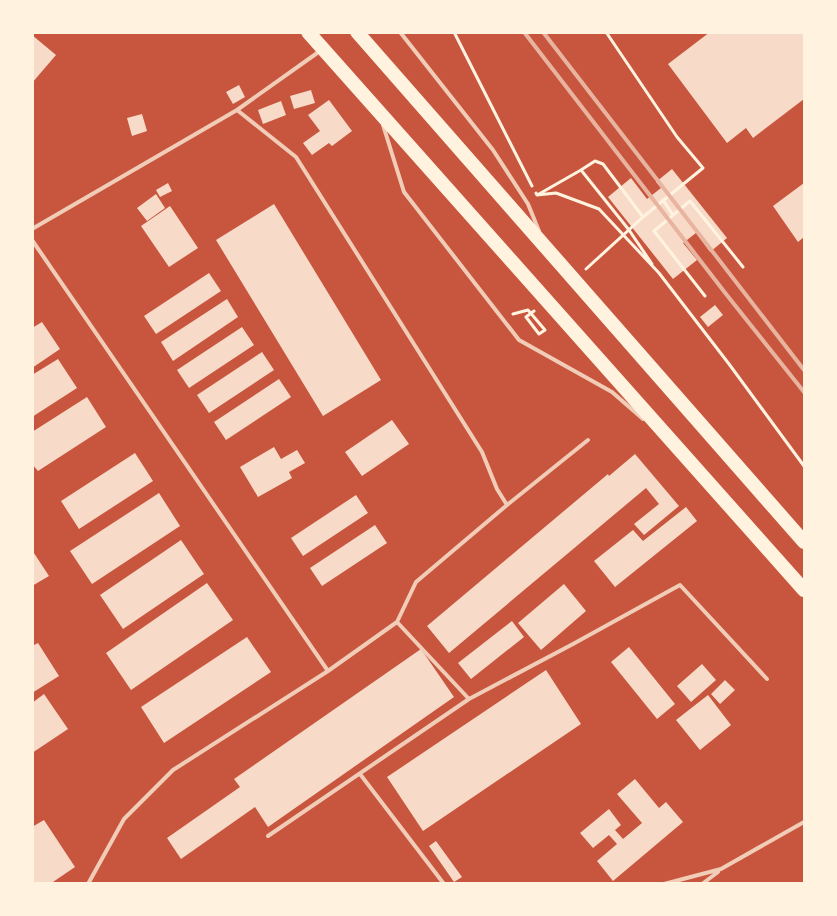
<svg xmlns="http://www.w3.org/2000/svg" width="837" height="916" viewBox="0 0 837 916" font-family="'Exo 2',sans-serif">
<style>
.building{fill:#f7dbc8}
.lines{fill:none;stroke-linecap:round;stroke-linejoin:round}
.path{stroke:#fff3e0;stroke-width:3}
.service{stroke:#f1ccb7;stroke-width:4}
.trunk{stroke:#fff3e0;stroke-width:14}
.rail{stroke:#e9b49f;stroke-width:4}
</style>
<rect width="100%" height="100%" fill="#c8553d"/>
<!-- building -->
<path class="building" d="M710 32H804V99L753 138 746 128 727 143 668 64Z
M32 35 56 55 32 83Z
M239 85 245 97 233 104 226 92Z
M311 90 315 103 294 109 290 96Z
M329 100 352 131 332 146 329 143 312 155 303 143 320 131 308 115Z
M281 101 286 115 263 124 258 110Z
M142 114 147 131 132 136 127 118Z
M672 169 727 238 710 252 696 233 683 243 697 260 673 279 608 197 631 178 647 199 661 188 656 182Z
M168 183 172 191 160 197 156 190Z
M804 183V237L798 242 773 206Z
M156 194 165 208 147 221 137 208Z
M274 204 381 380 323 416 216 240Z
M170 206 198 248 169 267 141 226Z
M209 273 221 291 156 334 144 316Z
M227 299 238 317 173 361 161 342Z
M715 305 723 315 708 327 700 317Z
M42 322 60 349 32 368V328Z
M242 327 254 345 189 388 177 370Z
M262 352 274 370 209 413 197 395Z
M58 359 77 388 32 417V375Z
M279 379 291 397 226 440 214 422Z
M87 397 106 427 38 471 32 464V432Z
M392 420 409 444 362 476 345 452Z
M274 447 281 459 297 450 305 463 289 472 292 478 258 497 240 467Z
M135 453 153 481 79 529 61 501Z
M635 454 679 506 644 535 634 524 659 504 646 488 449 653 427 626 608 474 609 476Z
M159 493 180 526 92 584 70 551Z
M356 495 368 513 303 556 291 538Z
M686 507 697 521 615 587 594 561 633 530 643 541Z
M375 525 387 543 322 586 310 568Z
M181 540 204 574 123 629 100 595Z
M32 550 49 576 32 586Z
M207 583 233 620 131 690 106 653Z
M564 584 586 611 541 650 518 623Z
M512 621 524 637 471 679 458 663Z
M247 637 271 672 164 743 141 707Z
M38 643 59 676 32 693V646Z
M629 647 675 704 657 719 611 662Z
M421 649 454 697 268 827 255 807 181 859 167 838 240 787 234 779Z
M702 664 716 680 691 702 677 686Z
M546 670 581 724 423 831 387 777Z
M725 680 735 690 720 704 711 694Z
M44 694 68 729 32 753V703Z
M708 695 731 725 700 750 676 720Z
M635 779 659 808 666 802 683 822 613 881 597 861 617 844 609 835 593 848 580 833 609 809 621 825 615 830 623 839 642 823 617 794Z
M44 820 75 867 50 884H32V827Z
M436 841 462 877 454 882 429 846Z"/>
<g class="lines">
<!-- path -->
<path class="path" d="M454 32 532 186
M581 170 595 161 603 164 643 217
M536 193 537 195 556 193 599 209 659 273 729 364 804 466
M539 194 581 170 629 230 652 264
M663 200 673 215
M586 269 643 217 703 168 677 137 606 32
M705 296 654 231 690 201 743 267
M513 314 528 310 545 330 539 334 526 317 534 311"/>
<!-- service -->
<path class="service" d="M400 32 493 150 528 204 539 231
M237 110 296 157 482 452 497 489 507 505
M383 125 404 192 519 340 612 392 643 419
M32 229 237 110 320 51
M32 240 328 671
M397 622 469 699 573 644 680 585 767 679
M360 774 444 884
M268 836 469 699
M88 884 124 819 173 770 328 671 397 622 416 582 507 505 588 440
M664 884 721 869 804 822
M702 884 718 872"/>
<!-- trunk -->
<path class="trunk" d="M308 32 804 590
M357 32 804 542"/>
<!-- rail -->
<path class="rail" d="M524 32 726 294 804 392
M543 32 804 370"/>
</g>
<!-- border -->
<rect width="837" height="916" fill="none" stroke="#fff3e0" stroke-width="68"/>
</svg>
